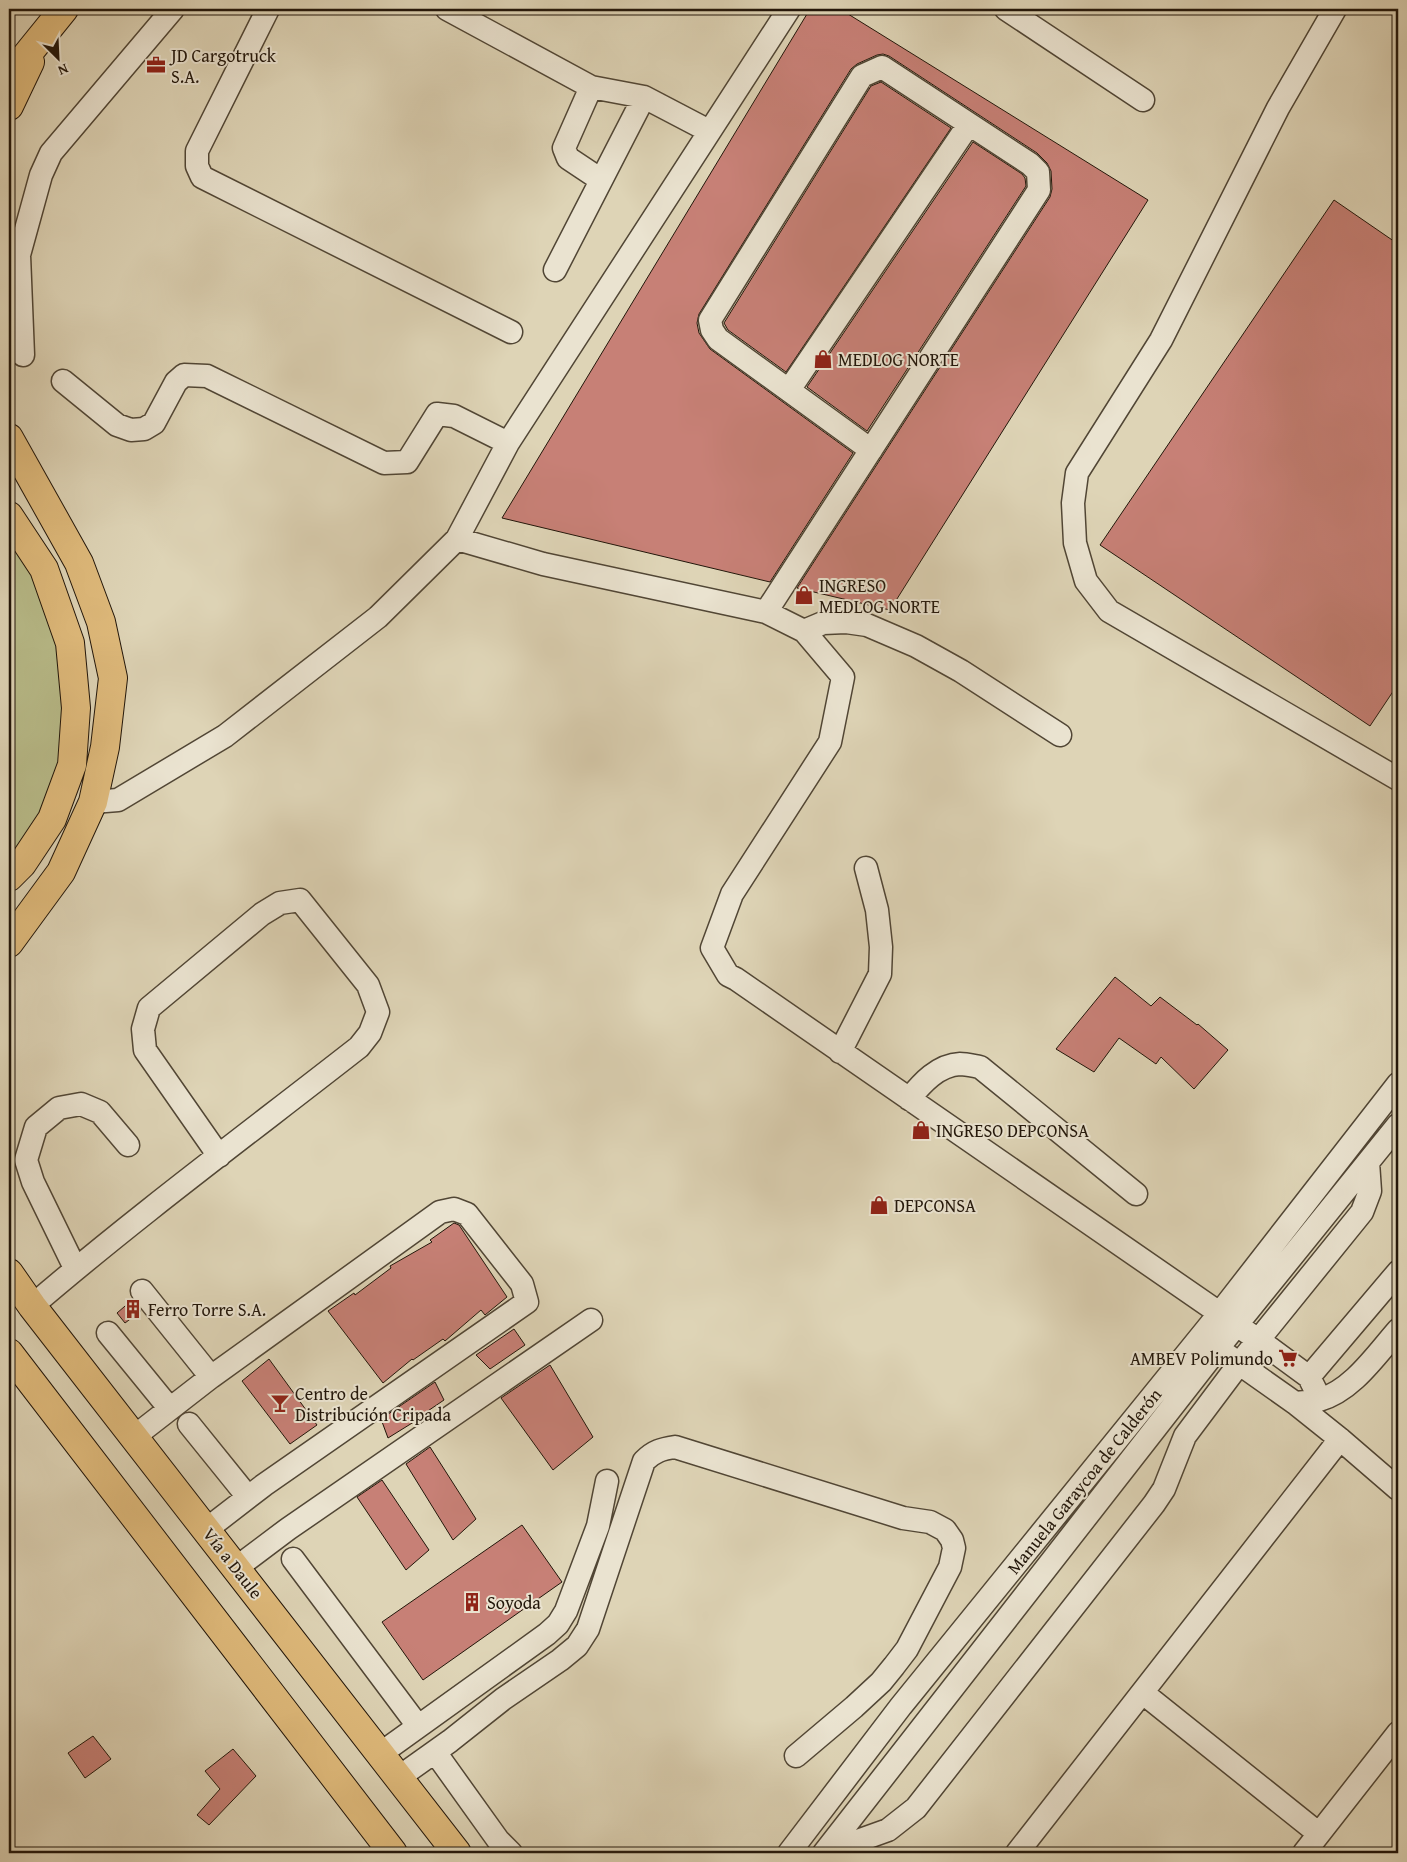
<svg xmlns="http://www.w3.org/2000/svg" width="1407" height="1862" viewBox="0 0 1407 1862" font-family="'Gentium Book Plus',serif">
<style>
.green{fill:#b8bb89;stroke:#6d684a}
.building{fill:#c78076;stroke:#22160a}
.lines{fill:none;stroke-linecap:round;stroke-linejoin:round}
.minor-casing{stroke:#514635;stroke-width:25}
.highway-casing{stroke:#22160a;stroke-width:30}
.minor{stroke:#eae3d0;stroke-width:22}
.highway{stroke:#dfba7b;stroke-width:28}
.labels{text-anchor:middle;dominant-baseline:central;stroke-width:4;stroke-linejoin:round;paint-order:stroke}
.poi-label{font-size:18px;fill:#22160a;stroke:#eae3d0;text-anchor:start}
.street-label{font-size:18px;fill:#22160a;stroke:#eae3d0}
</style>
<rect width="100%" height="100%" fill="#ded4b6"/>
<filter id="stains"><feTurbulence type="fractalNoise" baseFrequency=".004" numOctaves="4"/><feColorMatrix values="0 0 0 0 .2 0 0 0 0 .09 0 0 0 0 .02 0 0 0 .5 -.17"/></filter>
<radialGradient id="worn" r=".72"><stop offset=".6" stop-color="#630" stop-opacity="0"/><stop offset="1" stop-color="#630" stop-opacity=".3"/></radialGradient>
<!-- green -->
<path class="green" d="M9 535 30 560 60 643 64 693 62 747 51 795 29 837 9 860Z"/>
<!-- building -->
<path class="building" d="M810 9H840L1148 200 890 610 797 588 1050 197 1052 189 1051 171 1047 163 1037 153 889 56 883 54 877 55 857 64 851 69 699 314 697 323 699 333 710 349 853 453 770 582 502 518Z
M881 82 951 128 786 372 728 330 724 323 871 86Z
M973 142 1022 174 1025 178 1026 186 867 431 807 387Z
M1334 200 1398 244V684L1370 726 1100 545Z
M1115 977 1151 1006 1160 997 1197 1025 1198 1024 1228 1050 1194 1089 1161 1057 1156 1064 1119 1038 1094 1072 1056 1049Z
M454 1223 459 1225 507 1297 485 1315 481 1310 445 1341 443 1339 413 1360 412 1359 383 1383 328 1311 354 1293 355 1295 391 1268 390 1266 432 1242 430 1240Z
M132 1300 141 1311 125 1323 117 1313Z
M514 1329 525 1345 490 1369 476 1355Z
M269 1359 317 1425 290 1444 242 1381Z
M550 1365 593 1437 553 1470 501 1398Z
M435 1382 444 1400 416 1419 417 1420 388 1438 381 1419Z
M430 1447 476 1519 453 1540 406 1464Z
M382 1480 429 1550 406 1570 357 1497Z
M522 1525 562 1582 423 1680 382 1622Z
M93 1736 111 1759 85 1778 68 1753Z
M233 1749 256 1776 209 1825 197 1815 220 1789 205 1771Z"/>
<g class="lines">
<!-- minor casing -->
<g class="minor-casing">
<path id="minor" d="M268 9 197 151V166L202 177 511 332
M447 9 591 87 644 97 709 131
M1006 9 1143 100
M1335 9 1278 108 1161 340 1077 473 1073 503 1075 543 1086 581 1109 611 1398 779
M591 87 564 148 568 158 601 180
M555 270 644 97
M23 355 19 255 41 175 51 153 173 9
M63 381 117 425 131 430 144 429 154 423 176 382 184 375 207 376 384 463 407 462 437 414 454 416 508 443
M789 390 969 124
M457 539 543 564 766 612 804 631 843 677 830 742 732 894 712 948 728 975 736 979 1267 1346 1309 1377 1320 1399
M766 612 1039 190 1038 172 1030 164 882 67 862 76 710 320 712 330 718 339 871 450
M804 631 823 623 846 622 867 625 916 646 961 671 1060 735
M93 802 118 800 225 736 378 617 457 539 508 443 789 9
M840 1052 880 974 881 947 877 910 866 868
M909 1099C922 1083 938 1065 960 1064 966 1064 974 1066 980 1067L1136 1194
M75 1268 33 1182 26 1160 36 1127 59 1108 81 1104 100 1112 128 1145
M142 1291 211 1377
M32 1306C137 1216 249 1133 359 1047L370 1033 378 1012 368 985 300 900 280 903 262 914 149 1008 143 1029 145 1050 219 1156
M108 1333 170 1409
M1227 1355 1295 1403C1303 1402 1311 1402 1319 1400 1352 1391 1376 1355 1398 1330
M1309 1377 1398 1272
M1295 1403 1340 1439 1398 1489
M189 1424 248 1497
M135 1436 211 1377 440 1212 454 1209 467 1214 522 1284 527 1302 264 1485 207 1529
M293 1559 418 1726
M236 1568 288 1529 591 1320
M1143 1693 1318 1833
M435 1752 498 1840 511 1853
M380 1754 547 1634 558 1624 566 1611 598 1526 607 1481
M398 1778 450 1741 503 1699 560 1660 577 1646 588 1629 644 1461C654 1451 662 1449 675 1447L903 1518 930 1522 945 1530 952 1540 954 1548 950 1567 907 1649 894 1666 881 1682 854 1707 796 1756
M789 1853 901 1706 1219 1314 1398 1084
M824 1853 1218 1348 1398 1125
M824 1853 888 1830 916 1808 1154 1504 1164 1489 1185 1436 1239 1364 1362 1212 1370 1191 1368 1162
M1017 1853 1340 1439
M1304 1853 1398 1733"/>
</g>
<!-- highway casing -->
<g class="highway-casing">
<path id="highway" d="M9 77 64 9
M9 106 30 62
M9 438 79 563 101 622 113 678 105 747 93 802 61 872 9 943
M9 516 44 569 70 643 76 708 72 765 52 819 22 864 9 877
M9 1273 32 1306 457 1853
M9 1353 393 1853"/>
</g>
<!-- minor -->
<use href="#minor" class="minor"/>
<!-- highway -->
<use href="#highway" class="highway"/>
</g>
<!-- icons -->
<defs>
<g id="office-bare" transform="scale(1.5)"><path d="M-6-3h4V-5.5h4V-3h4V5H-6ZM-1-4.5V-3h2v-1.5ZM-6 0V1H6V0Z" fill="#8f2418" stroke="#eae3d0" stroke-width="2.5" paint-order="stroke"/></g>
<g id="shop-bare" transform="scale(1.5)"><path d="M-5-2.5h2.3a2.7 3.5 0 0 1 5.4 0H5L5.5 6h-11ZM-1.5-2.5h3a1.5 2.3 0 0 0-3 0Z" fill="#8f2418" stroke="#eae3d0" stroke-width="2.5" paint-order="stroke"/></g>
<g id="building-bare" transform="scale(1.5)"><path d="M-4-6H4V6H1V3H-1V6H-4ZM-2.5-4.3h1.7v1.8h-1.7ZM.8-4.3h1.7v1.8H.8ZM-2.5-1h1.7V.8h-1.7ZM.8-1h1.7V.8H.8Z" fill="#8f2418" stroke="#eae3d0" stroke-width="2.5" paint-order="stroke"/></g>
<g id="supermarket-bare" transform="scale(1.5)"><path d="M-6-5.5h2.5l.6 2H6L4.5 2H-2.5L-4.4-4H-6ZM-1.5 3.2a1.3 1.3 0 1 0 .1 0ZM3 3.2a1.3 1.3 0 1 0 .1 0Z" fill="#8f2418" stroke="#eae3d0" stroke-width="2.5" paint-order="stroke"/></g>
<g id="bar-bare" transform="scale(1.5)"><path d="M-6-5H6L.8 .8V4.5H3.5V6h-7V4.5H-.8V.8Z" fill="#8f2418" stroke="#eae3d0" stroke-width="2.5" paint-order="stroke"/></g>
</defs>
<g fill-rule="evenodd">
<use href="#office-bare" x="156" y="65"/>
<use href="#shop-bare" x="823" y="359"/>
<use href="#shop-bare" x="804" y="595"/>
<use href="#shop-bare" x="921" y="1130"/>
<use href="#shop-bare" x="879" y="1205"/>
<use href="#building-bare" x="133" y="1309"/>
<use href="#supermarket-bare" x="1288" y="1358"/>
<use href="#bar-bare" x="280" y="1403"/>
<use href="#building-bare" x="472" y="1602"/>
</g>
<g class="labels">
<!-- poi labels -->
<g class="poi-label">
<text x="171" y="55">JD Cargotruck<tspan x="171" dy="21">S.A.</tspan></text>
<text x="838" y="359">MEDLOG NORTE</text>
<text x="819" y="585">INGRESO<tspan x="819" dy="21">MEDLOG NORTE</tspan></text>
<text x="936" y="1130">INGRESO DEPCONSA</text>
<text x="894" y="1205">DEPCONSA</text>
<text x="148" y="1309">Ferro Torre S.A.</text>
<text x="1273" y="1358" text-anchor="end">AMBEV Polimundo</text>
<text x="295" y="1393">Centro de<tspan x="295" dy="21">Distribución Cripada</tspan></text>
<text x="487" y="1602">Soyoda</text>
</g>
<!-- street labels -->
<g class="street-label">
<text transform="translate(1084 1481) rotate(-51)">Manuela Garaycoa de Calderón</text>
<text transform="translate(233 1563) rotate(52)">Vía a Daule</text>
</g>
</g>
<!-- margin -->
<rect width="1407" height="1862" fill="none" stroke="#ded4b6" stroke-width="30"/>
<rect x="10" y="10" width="1387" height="1842" fill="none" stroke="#22160a" stroke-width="2.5"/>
<rect x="15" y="15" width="1377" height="1832" fill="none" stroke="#22160a"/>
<!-- north arrow -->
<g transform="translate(58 58) rotate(156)" stroke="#eae3d0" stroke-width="4" paint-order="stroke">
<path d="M0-4L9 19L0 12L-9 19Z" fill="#22160a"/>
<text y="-8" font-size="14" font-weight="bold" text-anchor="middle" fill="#22160a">N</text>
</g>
<rect width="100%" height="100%" filter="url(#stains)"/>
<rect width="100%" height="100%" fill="url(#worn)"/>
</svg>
